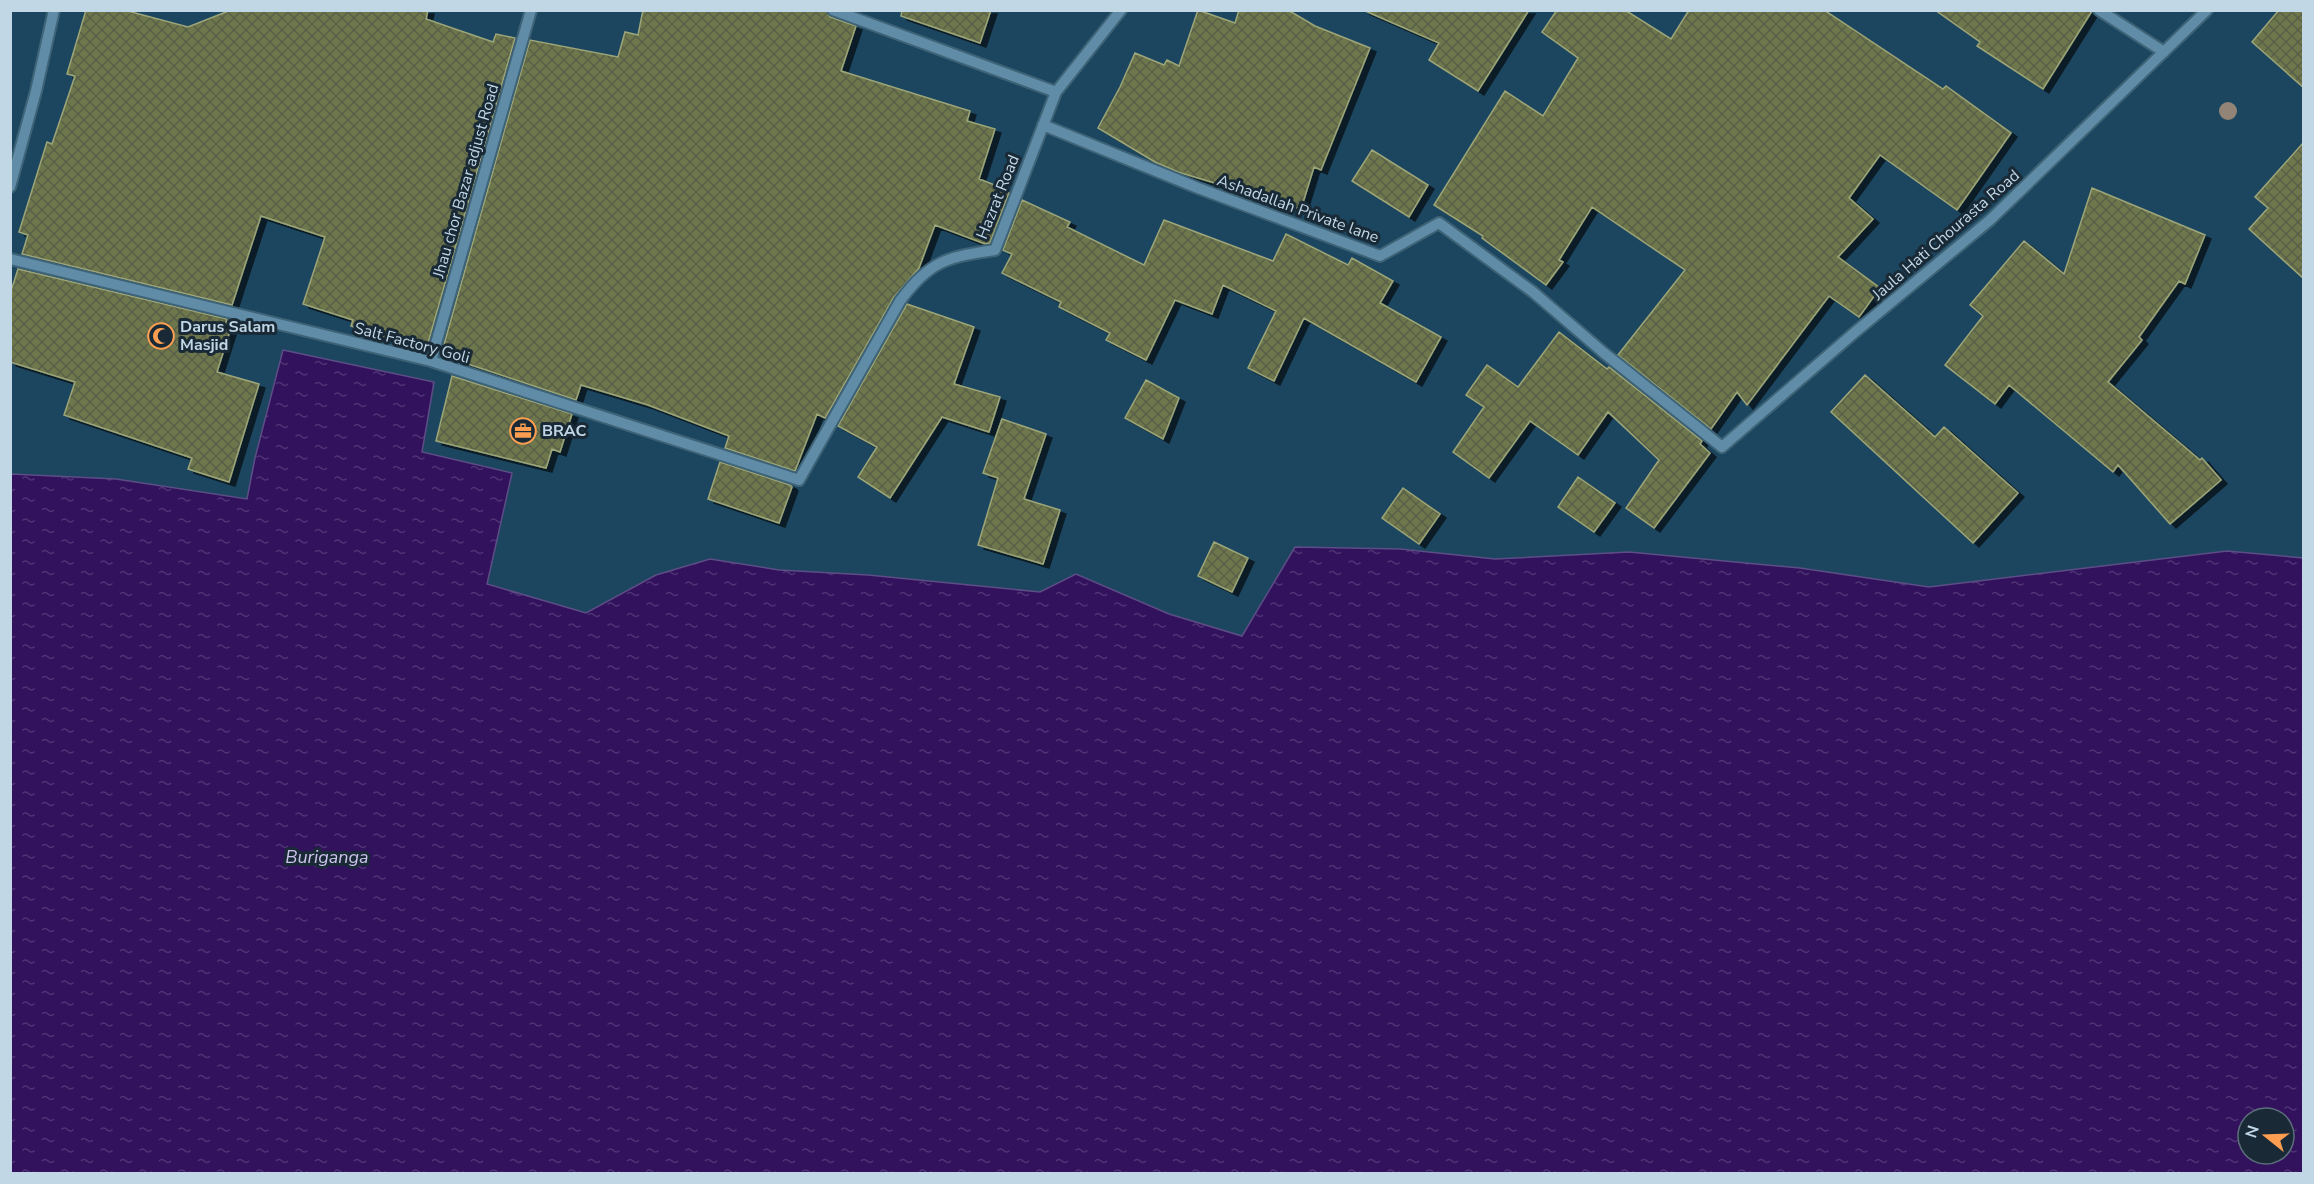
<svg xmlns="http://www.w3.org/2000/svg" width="2314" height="1184" viewBox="0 0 2314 1184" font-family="'Nunito Sans',sans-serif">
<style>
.water{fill:url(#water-ripples);stroke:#5d4d86;stroke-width:1.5;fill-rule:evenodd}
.building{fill:url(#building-cross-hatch);stroke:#9da679;stroke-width:1.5;filter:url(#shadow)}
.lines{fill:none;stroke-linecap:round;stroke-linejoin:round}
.minor-casing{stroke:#3e6377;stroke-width:14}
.minor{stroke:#618ca7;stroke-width:10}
.tree{fill:#928476}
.labels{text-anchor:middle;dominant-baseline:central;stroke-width:6;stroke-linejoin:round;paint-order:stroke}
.street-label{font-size:16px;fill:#c1d7e6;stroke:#192a36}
.poi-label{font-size:16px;font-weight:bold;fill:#c1d7e6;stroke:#192a36;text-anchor:start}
.water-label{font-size:18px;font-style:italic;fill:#cec3ee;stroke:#192a36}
</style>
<defs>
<pattern id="water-ripples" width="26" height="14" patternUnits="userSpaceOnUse" patternTransform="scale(1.5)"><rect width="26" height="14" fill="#32125d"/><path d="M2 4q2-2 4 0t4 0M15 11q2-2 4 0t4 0" fill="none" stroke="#4e3474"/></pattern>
<pattern id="building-cross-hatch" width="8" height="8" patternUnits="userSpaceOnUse" patternTransform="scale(1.5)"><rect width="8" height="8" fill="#6e764b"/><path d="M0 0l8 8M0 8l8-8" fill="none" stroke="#596049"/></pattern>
<filter id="shadow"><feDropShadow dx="6" dy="4" stdDeviation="0" flood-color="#0009"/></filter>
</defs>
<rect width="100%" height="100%" fill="#1c465f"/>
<!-- water -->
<path class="water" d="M283 350 434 382 422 452 512 473 487 584 586 613 656 575 710 559 779 570 868 575 1040 592 1076 574 1169 614 1242 636 1295 547 1400 549 1495 559 1629 552 1800 568 1929 587 2227 551 2303 558V1173H11V474L116 479 247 499 255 458ZM2248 1118H2284V1154H2248Z"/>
<!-- building -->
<path class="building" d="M86 10H124L188 27 231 10H428L426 19 493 42 496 34 515 38 426 350 351 326 353 320 303 304 325 237 261 216 232 305 22 254 28 235 19 232 47 142 52 144 75 76 67 74Z
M643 10H826L830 17 856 26 841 71 970 111 967 121 995 129 979 179 1000 187 999 188 1009 193 990 243 985 244 935 225 919 268 894 297 825 418 817 414 795 471 725 448 729 436 648 405 581 385 576 400 441 355 530 40 618 57 625 32 638 35Z
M902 10H991L980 43 901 16Z
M1198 10 1235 23 1239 10H1288L1315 26 1370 48 1321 170 1314 167 1301 209 1178 172 1155 162 1098 128 1120 87 1135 53 1164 65 1167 60 1179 66Z
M1363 10H1529L1478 91 1429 60 1439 43Z
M1557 10H1625L1671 39 1689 10H1824L1943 89 1946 86 2011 133 1957 210 1880 155 1849 198 1873 219 1838 257 1880 288 1859 317 1829 296 1747 405 1737 392 1711 429 1618 355 1685 270 1592 207 1559 260 1563 262 1546 285 1482 238 1483 236 1434 205 1505 91 1543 116 1578 58 1542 32Z
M1935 10H2092V11L2043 89 1977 46 1980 42Z
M2279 10H2304V88L2252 42Z
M2304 142V279L2249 229 2268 208 2255 197Z
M1372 150 1428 185 1409 217 1352 181Z
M2092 188 2205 235 2185 284 2179 281 2139 337 2142 340 2108 382 2200 460 2202 458 2221 480 2170 524 2118 465 2113 472 2009 385 1995 404 1945 365 1983 316 1970 305 2024 241 2064 274Z
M1022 200 1070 222 1067 227 1144 265 1164 220 1273 261 1286 234 1348 265 1352 258 1393 281 1380 303 1441 337 1416 382 1304 318 1274 381 1248 368 1276 311 1223 285 1212 314 1175 300 1146 360 1106 340 1110 333 1059 307 1061 302 1002 273 1012 254 1003 250Z
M18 269 227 319 224 329 230 331 217 372 259 384 229 482 188 469 192 458 64 415 75 382 10 362V294Z
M907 304 974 327 954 384 1000 397 989 432 942 417 890 498 858 477 877 447 838 426Z
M1559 332 1607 369 1609 367 1702 441 1700 444 1710 453 1654 528 1626 508 1659 460 1608 412 1578 455 1530 421 1489 478 1453 452 1484 407 1466 395 1487 365 1518 387Z
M1865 375 1935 437 1944 427 2018 493 1973 543 1831 412Z
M452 376 572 414 560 452 552 449 546 468 436 441Z
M1146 380 1179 398 1163 439 1125 418Z
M1002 419 1046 434 1024 499 1060 510 1043 564 978 545 998 478 983 473Z
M720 462 790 485 792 487 779 523 708 499Z
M1578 477 1615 503 1594 532 1558 507Z
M1403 488 1440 514 1419 544 1382 518Z
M1214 542 1248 558 1232 592 1198 576Z"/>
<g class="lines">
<!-- minor casing -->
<g class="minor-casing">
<path id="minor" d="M833 10 1056 92
M2099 10 2164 52
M1043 125 1198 188 1380 256 1439 223 1533 292 1604 353 1722 447 1854 333 1990 220 2207 10
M10 187 36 91 54 10
M10 259 431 361 799 480 900 301C930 260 948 257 995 250L1056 92 1121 10
M431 361 531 10"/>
</g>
<!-- minor -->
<use href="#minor" class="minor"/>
</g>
<!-- trees -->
<circle class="tree" cx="2228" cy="111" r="9"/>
<!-- icons -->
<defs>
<g id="mosque-ring" transform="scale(1.35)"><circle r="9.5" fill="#192a36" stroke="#fb9e52" stroke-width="1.5"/><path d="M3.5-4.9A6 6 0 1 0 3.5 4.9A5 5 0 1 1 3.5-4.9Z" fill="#fb9e52"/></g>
<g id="office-ring" transform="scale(1.35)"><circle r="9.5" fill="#192a36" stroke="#fb9e52" stroke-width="1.5"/><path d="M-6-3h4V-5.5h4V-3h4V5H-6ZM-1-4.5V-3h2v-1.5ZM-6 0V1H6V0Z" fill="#fb9e52"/></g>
</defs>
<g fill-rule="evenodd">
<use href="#mosque-ring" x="161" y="336"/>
<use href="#office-ring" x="523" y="431"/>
</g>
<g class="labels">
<!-- street labels -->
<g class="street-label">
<text transform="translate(466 181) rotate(-74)">Jhau chor Bazar adjust Road</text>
<text transform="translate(998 197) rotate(-68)">Hazrat Road</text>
<text transform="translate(1298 209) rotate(20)">Ashadallah Private lane</text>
<text transform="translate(1946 235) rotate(-41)">Jaula Hati Chourasta Road</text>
<text transform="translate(412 343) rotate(15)">Salt Factory Goli</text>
</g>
<!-- poi labels -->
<g class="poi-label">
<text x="180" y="327">Darus Salam<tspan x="180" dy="18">Masjid</tspan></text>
<text x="542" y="431">BRAC</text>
</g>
<!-- water labels -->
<g class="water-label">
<text x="327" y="857">Buriganga</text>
</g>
</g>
<!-- border -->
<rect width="2314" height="1184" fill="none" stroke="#c1d7e6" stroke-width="24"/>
<!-- north arrow -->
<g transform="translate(2266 1136) rotate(288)"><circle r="28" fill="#192a36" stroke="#5c6f7c" stroke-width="1.5"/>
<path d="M0-4.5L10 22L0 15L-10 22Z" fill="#fb9e52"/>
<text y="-9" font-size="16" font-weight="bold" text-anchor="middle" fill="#c1d7e6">N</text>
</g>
</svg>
